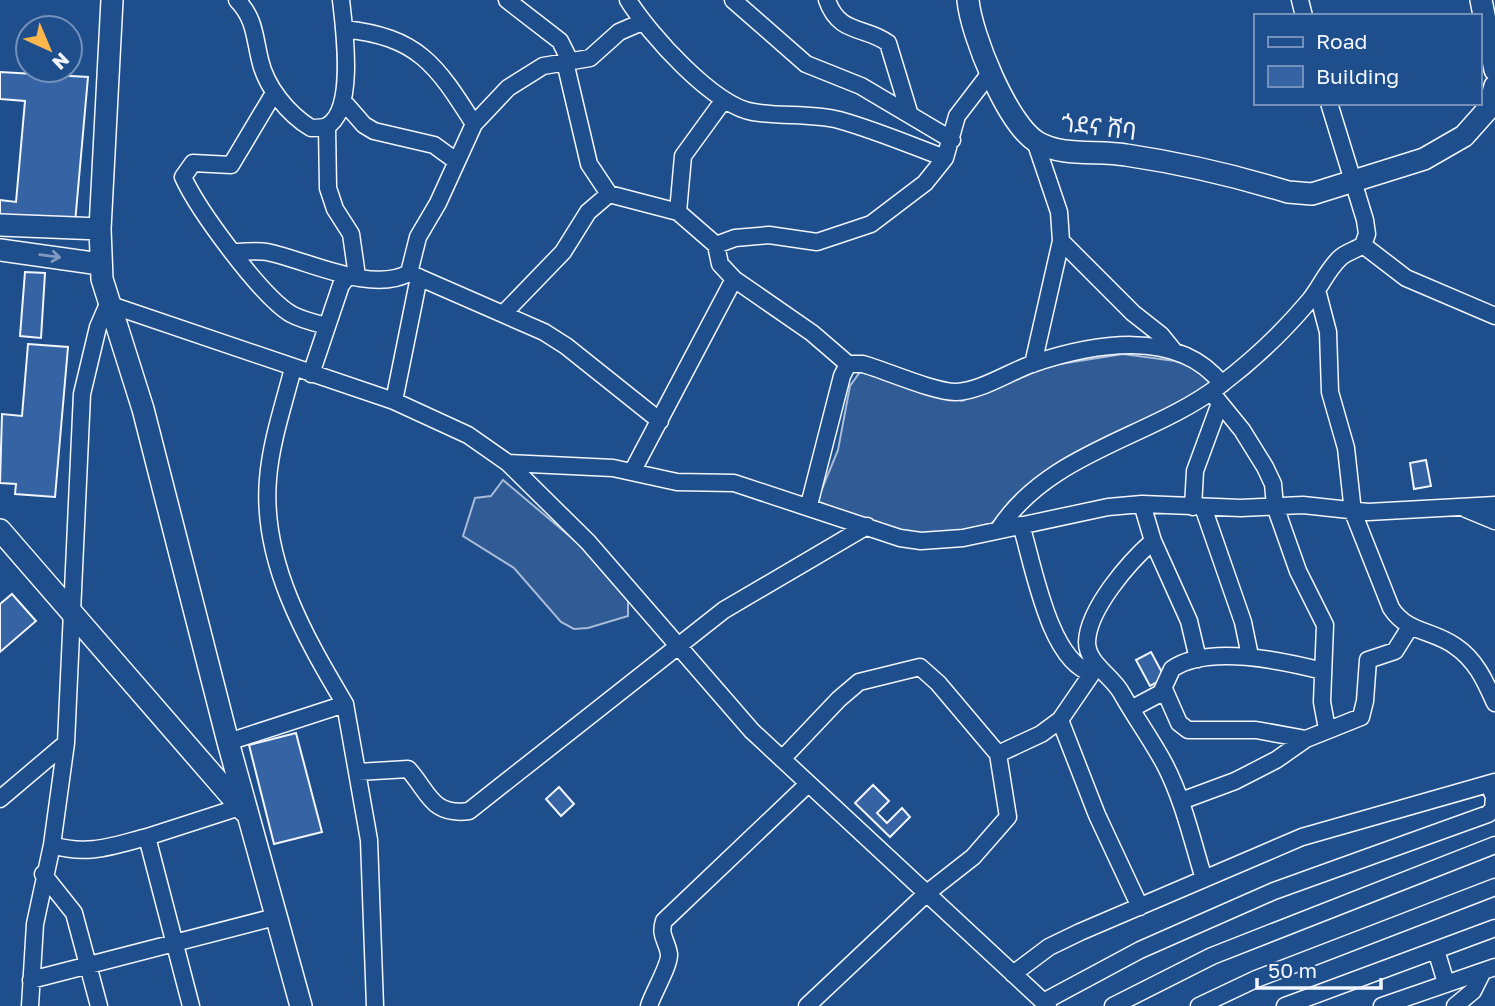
<svg xmlns="http://www.w3.org/2000/svg" width="1495" height="1006" viewBox="0 0 1495 1006" font-family="'Golos Text','Noto Sans Ethiopic',sans-serif">
<style>
.built{fill:#305b95;stroke:#a8bbd7;stroke-width:2}
.building{fill:#3563a3;stroke:#f2f6ff;stroke-width:2}
.lines{fill:none;stroke-linecap:round;stroke-linejoin:round}
.street-casing{stroke:#f2f6ff;stroke-width:19}
.secondary-casing{stroke:#f2f6ff;stroke-width:24}
.street{stroke:#1f4e8c;stroke-width:16}
.secondary{stroke:#1f4e8c;stroke-width:21}
.oneway{stroke:#7e9ac0}
.labels{text-anchor:middle;dominant-baseline:central;stroke-width:5;stroke-linejoin:round;paint-order:stroke}
.street-label{font-size:24px;fill:#f2f6ff;stroke:#1f4e8c}
</style>
<rect width="100%" height="100%" fill="#1f4e8c"/>
<!-- built -->
<path class="built" d="M1123 354 1175 361 1201 370 1216 388 1070 466 975 535 912 540 817 501 838 450 850 386 860 372 962 401 1047 366Z
M503 480 579 544 628 596V616L588 628 574 629 561 622 514 568 463 536 475 498 491 496Z"/>
<!-- building -->
<path class="building" d="M0 72 88 77 75 223 0 217V200L16 202 25 101 0 99Z
M25 272 45 273 41 338 20 336Z
M28 344 68 347 55 497 15 494 16 484 0 483 2 414 22 416Z
M1426 460 1431 486 1414 489 1410 463Z
M12 594 36 621 0 652V604Z
M1151 652 1165 678 1150 686 1136 660Z
M296 733 322 832 274 844 249 745Z
M873 785 889 801 877 813 887 823 902 808 910 817 890 837 855 803Z
M559 787 574 804 561 816 546 799Z"/>
<g class="lines">
<!-- street casing -->
<g class="street-casing">
<path id="street" d="M237 0C255 19 254 35 260 60 266 87 288 114 311 128 316 128 323 128 327 126 356 110 344 27 341 0
M507 0 560 41 567 55 565 62 589 164 609 194 678 212 716 245 720 264 734 279 812 333 848 364
M628 0C649 34 714 106 753 112 782 117 810 113 839 120 875 130 910 145 945 158
M733 0 806 64 861 86 952 140
M827 0C839 35 865 26 888 43L909 112
M1300 0 1304 16
M344 29C418 37 436 64 474 124
M274 93 231 165 193 163 183 177C198 210 261 296 291 314 302 320 315 323 327 326
M343 101 364 125 374 131 434 145 456 161
M327 126 328 188 335 209 351 234 357 276
M678 212 683 156 723 101
M1061 241 1133 313 1161 335 1174 351
M716 245 735 238 769 235 817 242 871 224 925 183 945 158 957 116 990 73
M1363 245 1406 278 1495 316
M235 252C245 252 257 250 267 252 307 260 371 294 409 273L418 237 438 203 474 124 508 88 543 66 590 58 619 32 642 22
M409 273 544 332 566 346 660 421
M1317 290 1328 332 1330 392 1346 448 1353 512 1391 608C1407 633 1433 630 1455 646 1476 660 1485 681 1495 703
M505 312 563 252 588 212 609 194
M1033 364 1061 241 1059 212 1035 141
M293 368C284 404 271 441 268 479 261 561 305 637 345 704
M311 374 341 285 348 276
M1211 392 1242 430 1265 467 1273 484 1275 506 1298 571 1325 625 1322 702 1327 729
M394 401 419 277
M508 463 613 468 677 482 734 483 900 538 921 541 963 538 1108 507 1142 504 1241 508 1303 505 1368 512 1495 505
M632 472 734 279
M1142 504 1153 541 1189 621 1198 659
M809 505 842 376 848 364H863C887 371 934 392 956 392 981 391 1009 372 1032 364 1091 344 1177 327 1222 384
M1193 507 1195 471 1220 403
M1203 507 1243 622 1250 656
M1466 509 1495 521
M1021 525C1033 563 1049 662 1092 673
M999 529C1049 452 1150 438 1219 386 1251 362 1283 332 1309 301 1320 288 1327 270 1340 258 1346 252 1356 250 1363 245L1367 234 1365 220 1329 103
M1153 541C1129 562 1088 609 1087 642 1087 664 1113 676 1122 694 1135 717 1151 739 1164 763 1183 799 1192 840 1204 879
M1164 689 1179 723 1188 730H1256L1306 739
M1131 709 1161 693 1172 669C1208 644 1283 661 1323 671
M1060 720 1097 815 1140 907
M228 742 345 704 369 840 375 1006
M998 754 1041 734 1060 720 1097 666
M782 759 839 699 859 682 920 667 938 683 998 754 1008 817 973 857 927 893 807 1006
M358 772 408 769C429 792 431 816 469 811L724 610 867 526
M0 799 66 743
M1181 801 1235 781 1276 760 1306 739 1361 717 1365 701 1368 660 1395 651 1410 627
M52 845C88 856 112 846 147 837
M43 874 74 913 99 1006
M1436 950 1446 983
M1013 974 1049 947 1080 932 1302 837 1495 782
M31 980 275 917
M1043 1002 1140 950 1274 891 1488 814 1493 809 1494 797 1489 785
M30 1006 35 924 52 845 66 743 82 394 98 327 108 304 394 401 468 435 508 463 588 542 752 731 1048 1006
M191 1006 147 837 240 807
M649 1006C653 993 670 965 669 954 667 940 659 936 664 921L808 784
M1113 1006 1212 956 1495 845
M1199 1006 1256 979 1495 887
M1285 1006 1495 928
M1382 1006 1495 967
M1455 1006 1473 991 1483 971"/>
</g>
<!-- secondary casing -->
<g class="secondary-casing">
<path id="secondary" d="M112 0 100 229 102 279 143 409 228 742 301 1006
M968 0C971 34 1007 124 1037 142 1062 157 1098 150 1126 155 1180 163 1236 176 1288 192L1312 194 1424 159 1464 136 1489 108 1495 86
M1481 0 1495 70
M0 225 100 229
M0 250 100 264
M0 530 244 811"/>
</g>
<!-- street -->
<use href="#street" class="street"/>
<!-- secondary -->
<use href="#secondary" class="secondary"/>
</g>
<!-- one-way arrows -->
<defs><path id="oneway-shaft" d="M-6 0H5M1.5-3L5.5 0L1.5 3" fill="none" stroke-width="1.6" stroke-linecap="round" stroke-linejoin="round" transform="scale(1.75)"/></defs>
<use class="oneway" href="#oneway-shaft" transform="translate(50 256) rotate(8)"/>
<g class="labels">
<!-- street labels -->
<g class="street-label">
<text transform="translate(1099 126) rotate(7)">ጎደና ሸባ</text>
</g>
</g>
<!-- legend -->
<rect x="1254" y="14" width="228" height="91" fill="#1f4e8c" stroke="#7391ba" stroke-width="2"/>
<rect x="1268" y="37" width="35" height="10" fill="#1f4e8c" stroke="#7391ba" stroke-width="2"/>
<text x="1316" y="49" font-size="21" fill="#f2f6ff">Road</text>
<rect x="1268" y="66" width="35" height="21" fill="#3563a3" stroke="#7391ba" stroke-width="2"/>
<text x="1316" y="84" font-size="21" fill="#f2f6ff">Building</text>
<!-- north arrow -->
<g transform="translate(49 49) rotate(136)"><circle r="33" fill="#1f4e8c" stroke="#7391ba" stroke-width="2"/>
<path d="M0-5L12 26L0 18L-12 26Z" fill="#ffb74d"/>
<text y="-10" font-size="19" font-weight="bold" text-anchor="middle" fill="#f2f6ff">N</text>
</g>
<!-- scale -->
<path d="M1257 978v10h124v-10" fill="none" stroke="#f2f6ff" stroke-width="3.5"/>
<text x="1268" y="978" font-size="21" fill="#f2f6ff" stroke="#1f4e8c" stroke-width="5" paint-order="stroke">50 m</text>
</svg>
